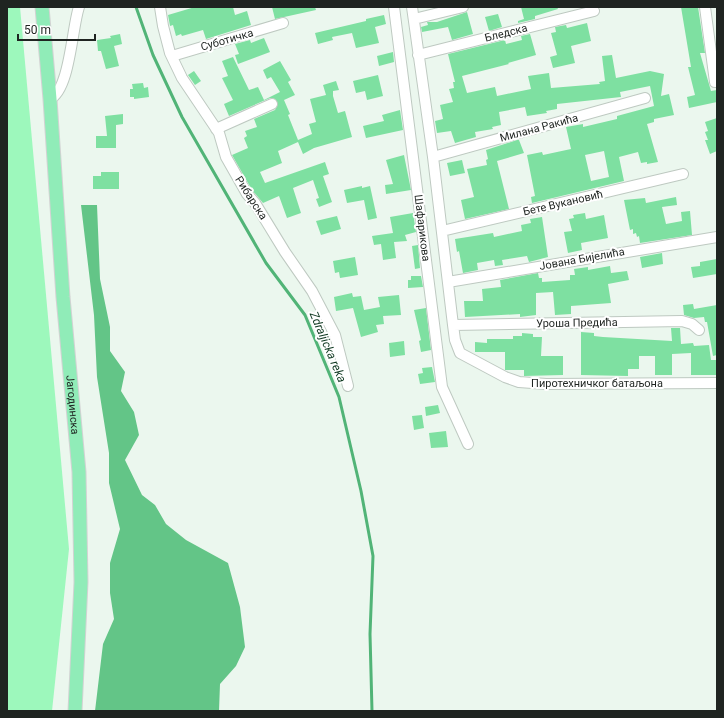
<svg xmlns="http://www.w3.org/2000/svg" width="724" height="718" viewBox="0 0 724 718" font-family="Roboto,sans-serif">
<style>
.green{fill:#9df8bc}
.forest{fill:#63c587}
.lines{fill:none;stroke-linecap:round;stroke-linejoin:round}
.stream{stroke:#51b477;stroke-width:3}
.building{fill:#7ee0a1;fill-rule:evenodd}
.minor-casing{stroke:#bec9c1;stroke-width:12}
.major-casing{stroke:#d2d3d3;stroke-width:15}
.minor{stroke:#fff;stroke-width:10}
.major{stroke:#90ecb8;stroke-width:13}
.labels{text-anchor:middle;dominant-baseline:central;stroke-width:4;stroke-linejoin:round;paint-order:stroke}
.street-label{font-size:11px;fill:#1f2421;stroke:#fff}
.water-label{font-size:12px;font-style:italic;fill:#0f3921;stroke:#fff}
</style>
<rect width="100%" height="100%" fill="#ebf7ee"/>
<!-- green -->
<path class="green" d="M7 7H20L69 549 52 711H7Z"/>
<!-- forest -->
<path class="forest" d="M81 205H97L100 279 110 327V351L125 372 121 391 134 412 139 435 125 460 142 495 155 505 166 524 186 540 228 563 240 607 245 647 236 666 220 684 219 711H95L103 644 114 619 110 593V563L120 529 109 483V453L97 377 94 315Z"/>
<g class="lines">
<!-- stream -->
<path class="stream" d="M136 7 153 55 182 117 266 263 305 315 339 397 361 491 373 556 370 634 372 711"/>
</g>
<!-- building -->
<path class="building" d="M195 7H233L235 15 247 11 251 25 206 39 203 30 182 36 181 34 176 36 173 25 170 26 168 15Z
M272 7H315L316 10 275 19Z
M521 7H557L558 9 535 16V19L518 23V21L524 19Z
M681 7H698L705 53H700L711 91 717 90V102L689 108 687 97 695 95 688 67H691Z
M467 12 473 34 452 40 448 27 422 32 421 27 428 25 427 22H437Z
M498 14 502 27 489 31 485 17Z
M384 15 386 24 375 27 379 43 356 48 352 33 332 37 333 40 318 44 315 33 366 21V19Z
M587 23 591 41 571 46 575 63 553 68 550 57 557 55 551 33 556 32 555 27 566 25 567 28Z
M120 34 122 44 114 46 119 66 106 69 101 51H98L97 40 111 38 110 36Z
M530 34 536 55 508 63 509 64 462 76 467 93 495 87 497 96 531 89 528 76 549 73 551 88 600 84 599 82 605 81 602 56 612 55 616 78 650 71 664 74 661 96 669 94 674 115 654 119V122L647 124 658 162 647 164V162L641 163 638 152 619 157 624 181 532 203 531 197 535 196 527 155 542 152 543 155 571 149 566 127 583 124V127L617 119V116L654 106 650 86 620 92 621 97 557 104V109L546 111 547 113 527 116 525 107 499 112 501 125 492 127 493 129 475 132 476 137 455 143 451 131 437 133 435 121 443 119 440 105 453 102 449 89 454 88 453 82H455L448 54 505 40 506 44 522 40 521 36ZM604 151 609 177 591 181 585 155Z
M264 38 270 52 238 64 235 55 239 54 235 44 250 40 251 43Z
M393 52 394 62 379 66 377 56Z
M233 57 249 90 258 87 264 100 280 92 271 77 267 79 263 70 280 61 291 80 288 82 295 95 284 100 290 114 288 115 298 140 312 134 309 124 316 122 310 99 326 95 323 85 336 81 339 90 333 91V96L338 113 345 111 352 137 314 148 303 154 298 142 278 151 282 163 260 172 265 183 325 162 329 174 323 176 332 202 319 207 316 199 319 198 313 180 293 188 301 213 287 218 279 196 263 203 252 190 232 155 248 148 244 138 247 136 245 131 257 127 254 119 275 110 278 104 275 99 270 98 229 116 224 104 233 100 222 78 228 76 222 61Z
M194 71 201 81 195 85 188 75Z
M378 75 383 96 367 100 365 91 356 93 353 81Z
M143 83 144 88 148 87 149 97 134 99V97H130V89H133L132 84Z
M400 110 403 130 366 138 363 126 384 121 382 115Z
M123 114V124L116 125V148H96V136H107L105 116Z
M717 118V151L710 154 705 140H708L705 132 708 131 705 122Z
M517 140H519L524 153 497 161 509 209 465 219 461 200 474 197 467 169 487 165 486 160 488 159 486 150Z
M404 155 411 190 386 194 385 185 393 184 386 160Z
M462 160 465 173 450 176 447 163Z
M101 172H119V189H93V176H101Z
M362 186V188L370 186 377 218 368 220 364 200 347 203 344 190Z
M676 197 677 205 662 207 666 224 682 221 681 212 690 211 692 235 640 243 639 236 637 237 636 233 633 234V229L630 230 624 200 645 198 646 203Z
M413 213 416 232 405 235 407 241 394 242 396 258 383 260 381 244 374 245 372 236 393 233 390 217Z
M585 213 586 219 604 215 608 238 581 243 582 250 568 253 564 232 572 231 569 219 574 218 573 215Z
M337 216 341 229 321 235 316 221Z
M542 217 548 257 529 262 527 256 502 260 503 265 495 266 494 260 477 263 478 270 463 273 459 251 457 252 455 239 493 233 494 237 522 231 521 225 531 223 530 219Z
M418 245 420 268 415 269 412 246Z
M662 253 663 264 642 268 640 257Z
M355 257 358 275 340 278 339 272 335 273 333 261Z
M717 259V274L693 278 691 267 700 266V262Z
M610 266 611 273 627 271 629 280 608 284 611 303 571 306V314L555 315 553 292 536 293V315L520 317V314L465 317 464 301H483L482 289 501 287 500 280 538 273 539 278H542V282L570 280V275H575L574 269 588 267V270Z
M411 276H421L423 287 408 288V280H411Z
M352 293 353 297 361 296 364 310 380 307 378 297 399 295 401 315 383 316 384 324 376 325 378 332 361 337 353 308 336 311 334 297Z
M693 304 694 309 717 305V355L713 356 707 322H705L704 317 694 318 684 315 683 305Z
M426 308 431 350 421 352 419 341 421 340 414 310Z
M671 328H680L681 344 693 343 694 346 709 345 711 360H717V375H691V353L672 354V375H655V356H639V369H628V376L581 375V332L594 333V336L603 337 672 341Z
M522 333 533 334V337H542L541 356H563V375L524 376V370H505V352H475V342L487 343V339H513V336H522Z
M404 341 405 355 390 357 389 343Z
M432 367 435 382 420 384 418 374 423 373 422 368Z
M438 405 440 413 426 416 425 407Z
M422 415 424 428 414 430 412 416Z
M446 431 448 447 431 448 429 433Z"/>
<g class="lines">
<!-- minor casing -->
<g class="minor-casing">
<path id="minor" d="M160 7 163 26 170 53 182 78 219 133 226 157 247 194 255 203 285 252 312 291 335 335 348 386
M394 7 442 387 468 444
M412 7 433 157 453 325 455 340 460 353 505 377 519 382 546 384 717 383
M705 7 715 82H717
M414 19 463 7
M418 55 594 11
M172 56 283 23
M50 99C70 90 72 27 79 7
M216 129 272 104
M433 157 645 98
M442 231 683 174
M448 282 717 237
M453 325 682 321 692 324 699 330"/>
</g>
<!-- major casing -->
<g class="major-casing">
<g id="major">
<path id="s1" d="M42 7 50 99 63 297 79 472 81 582 75 711"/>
</g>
</g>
<!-- minor -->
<use href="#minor" class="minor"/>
<!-- major -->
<use href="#major" class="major"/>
</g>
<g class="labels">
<!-- street labels -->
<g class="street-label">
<text transform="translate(506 33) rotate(-14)">Бледска</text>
<text transform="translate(227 40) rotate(-16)">Суботичка</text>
<text transform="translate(539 128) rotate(-15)">Милана Ракића</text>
<text transform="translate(251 198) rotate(57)">Рибарска</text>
<text transform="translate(563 203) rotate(-13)">Бете Вукановић</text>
<text transform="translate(422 228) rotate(83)">Шафарикова</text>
<text transform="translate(582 259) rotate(-10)">Јована Бијелића</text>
<text transform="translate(577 323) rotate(-1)">Уроша Предића</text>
<text x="597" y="383">Пиротехничког батаљона</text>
<text stroke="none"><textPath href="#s1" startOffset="399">Јагодинска</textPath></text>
</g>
<!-- water labels -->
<g class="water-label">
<text transform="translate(328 347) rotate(67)">Zdraljicka reka</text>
</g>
</g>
<!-- border -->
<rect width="724" height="718" fill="none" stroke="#1f2421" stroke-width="16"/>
<!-- scale -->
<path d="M18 34v6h77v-6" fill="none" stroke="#1f2421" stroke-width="2"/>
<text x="24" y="34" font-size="12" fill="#1f2421" stroke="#ffffff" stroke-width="3" paint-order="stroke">50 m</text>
</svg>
